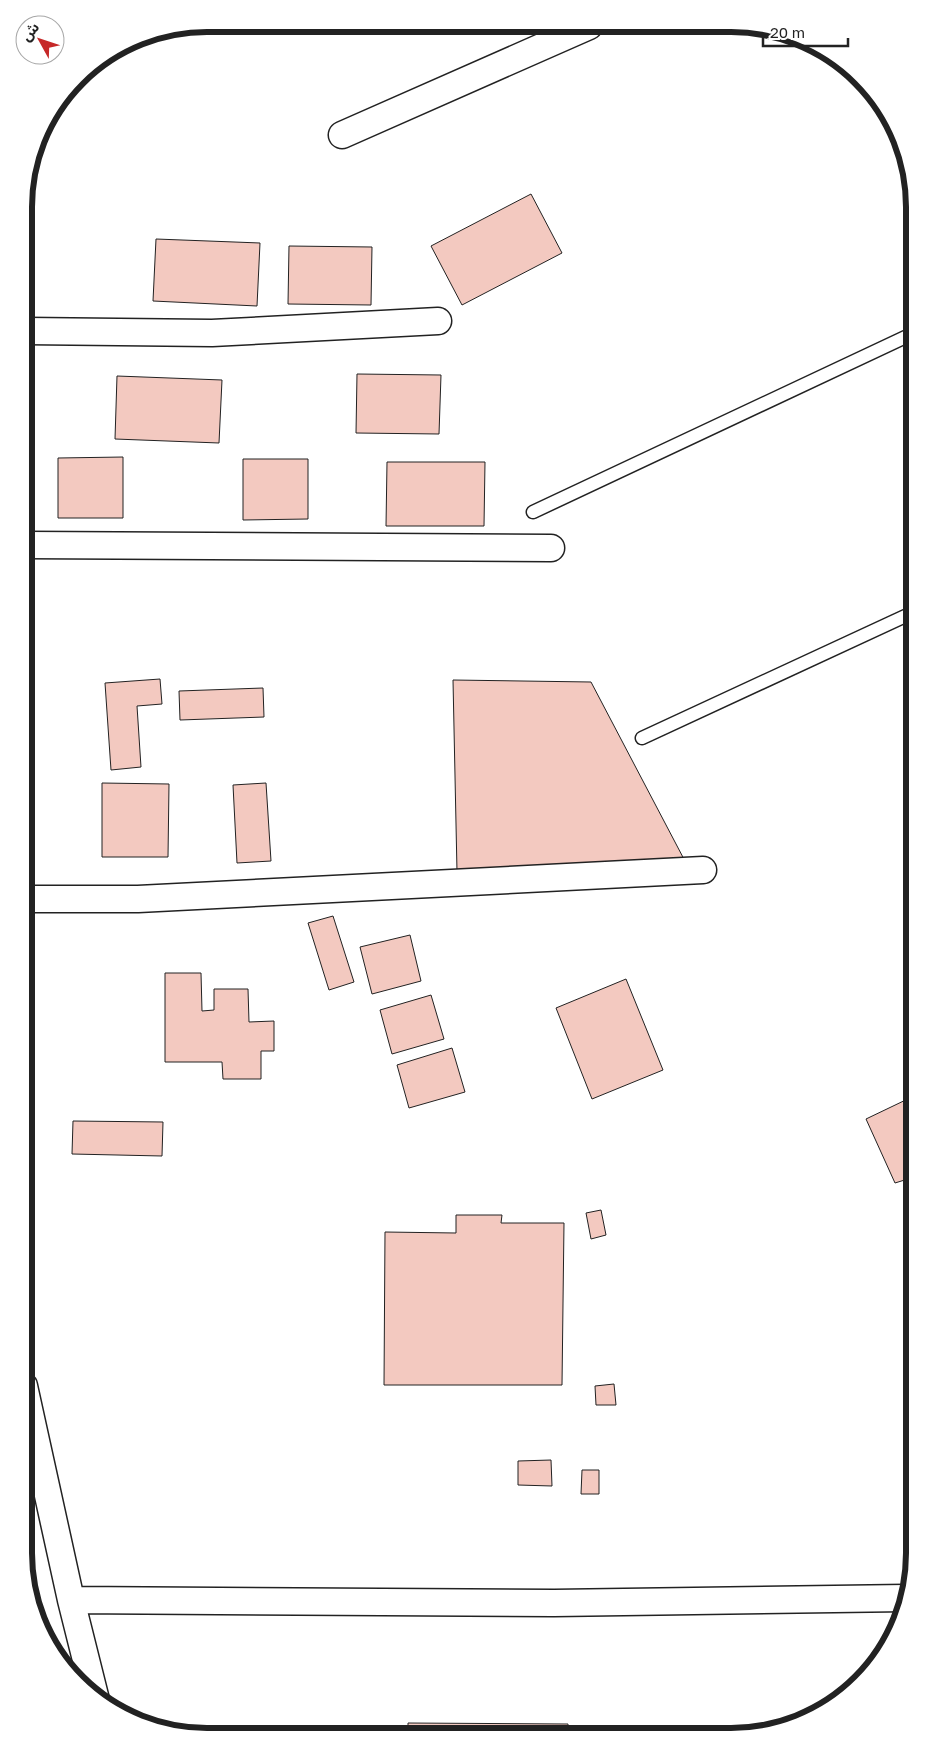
<svg xmlns="http://www.w3.org/2000/svg" width="938" height="1761" viewBox="0 0 938 1761" font-family="'Golos Text','Noto Sans Arabic',sans-serif">
<style>
.building{fill:#f3c9c0;stroke:#222}
.lines{fill:none;stroke-linecap:round;stroke-linejoin:round}
.lane-casing{stroke:#222;stroke-width:15}
.street-casing{stroke:#222;stroke-width:29}
.lane{stroke:#fff;stroke-width:12}
.street{stroke:#fff;stroke-width:26}
.rim{fill:none;stroke:#222;stroke-width:6}
</style>
<rect width="100%" height="100%" fill="#fff"/>
<!-- building -->
<path class="building" d="M531 194 562 253 462 305 431 246Z
M156 239 260 243 257 306 153 301Z
M289 246 372 247 371 305 288 304Z
M357 374 441 375 439 434 356 433Z
M117 376 222 380 219 443 115 439Z
M123 457V518H58V458Z
M243 459H308V519L243 520Z
M387 462H485L484 526H386Z
M160 679 162 704 137 706 141 767 111 770 105 683Z
M453 680 591 682 686 863 457 872Z
M263 688 264 717 180 720 179 691Z
M102 783 169 784 168 857H102Z
M266 783 271 861 237 863 233 785Z
M333 916 354 982 329 990 308 923Z
M410 935 421 981 372 994 360 947Z
M165 973H201L202 1011 214 1010V989H248L249 1022 274 1021V1051H261V1079H223L222 1062H165Z
M626 979 663 1070 592 1099 556 1008Z
M431 995 444 1039 392 1054 380 1010Z
M452 1048 465 1092 409 1108 397 1065Z
M914 1096V1184L911 1178 895 1183 866 1119Z
M73 1121 163 1122 162 1156 72 1154Z
M601 1210 606 1235 591 1239 586 1213Z
M456 1215H502L501 1223H564L562 1385H384L385 1232 456 1233Z
M614 1384 616 1405H596L595 1386Z
M551 1460 552 1486 518 1485V1461Z
M582 1470H599V1494H581Z
M408 1723 568 1724V1737L408 1736Z"/>
<g class="lines">
<!-- lane casing -->
<g class="lane-casing">
<path id="lane" d="M533 512 914 333
M642 738 914 612"/>
</g>
<!-- street casing -->
<g class="street-casing">
<path id="street" d="M342 135 589 26
M25 331 212 333 438 321
M25 545 551 548
M24 899H138L703 870
M24 1386 71 1600 96 1700
M71 1600 554 1603 906 1598"/>
</g>
<!-- lane -->
<use href="#lane" class="lane"/>
<!-- street -->
<use href="#street" class="street"/>
</g>
<!-- crop -->
<path d="M0 0H938V1761H0ZM207 32H731A175 175 0 0 1 906 207V1553A175 175 0 0 1 731 1728H207A175 175 0 0 1 32 1553V207A175 175 0 0 1 207 32Z" fill="#fff" fill-rule="evenodd"/>
<path class="rim" d="M207 32H731A175 175 0 0 1 906 207V1553A175 175 0 0 1 731 1728H207A175 175 0 0 1 32 1553V207A175 175 0 0 1 207 32Z"/>
<!-- north arrow -->
<g transform="translate(40 40) rotate(310)"><circle r="24" fill="#ffffff" stroke="#a7a7a7"/>
<path d="M0-4L9 19L0 12L-9 19Z" fill="#c62828"/>
<text y="-8" font-size="14" font-weight="bold" text-anchor="middle" fill="#222222">ش</text>
</g>
<!-- scale -->
<path d="M763 38v8h85v-8" fill="none" stroke="#222222" stroke-width="2.5"/>
<text x="770" y="38" font-size="15" fill="#222222" stroke="#ffffff" stroke-width="4" paint-order="stroke">20 m</text>
</svg>
